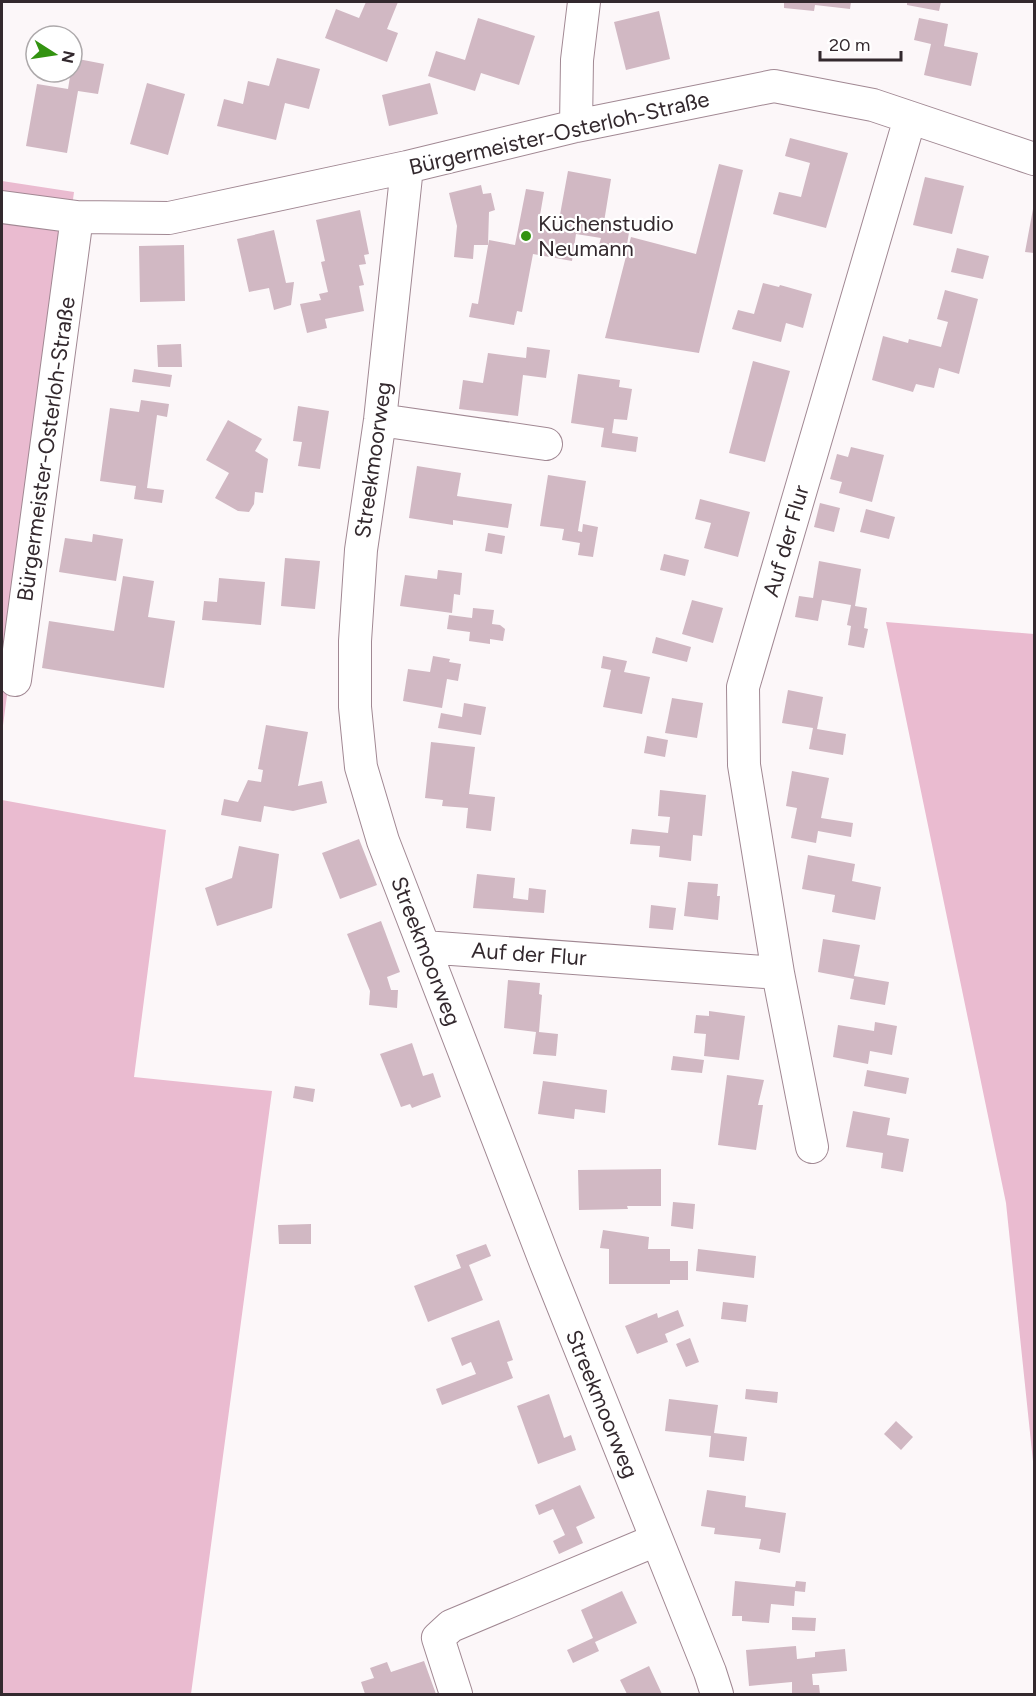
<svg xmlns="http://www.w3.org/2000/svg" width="1036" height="1696" viewBox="0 0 1036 1696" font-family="Figtree,sans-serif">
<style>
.green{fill:#eabbd0}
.building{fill:#d1b8c3}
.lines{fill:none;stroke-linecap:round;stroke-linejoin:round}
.minor-casing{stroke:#a18893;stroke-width:34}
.minor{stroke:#fff;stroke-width:32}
.poi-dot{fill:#339311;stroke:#fff;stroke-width:2}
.labels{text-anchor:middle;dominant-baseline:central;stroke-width:4.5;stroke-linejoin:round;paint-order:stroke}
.street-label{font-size:22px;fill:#33292e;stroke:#fff}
.poi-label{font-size:22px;fill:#33292e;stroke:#fff;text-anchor:start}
</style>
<rect width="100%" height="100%" fill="#fcf7f9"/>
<!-- green -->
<path class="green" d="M2 181 74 192 2 733Z
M886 622 1034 634V1471L1006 1203Z
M2 800 166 830 134 1077 272 1091 191 1694H2Z"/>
<!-- building -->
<path class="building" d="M366 2H398L387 29 398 33 387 62 325 38 336 9 359 18Z
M784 2H851L850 9 815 5 814 11 784 8Z
M907 2H941L939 11 907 5Z
M659 11 670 59 626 70 614 22Z
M478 18 535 36 519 85 481 73 475 91 428 76 436 51 465 60Z
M919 18 948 24 944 46 978 53 971 86 924 75 931 44 914 40Z
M73 58 104 64 98 94 78 91 67 153 26 146 37 84 68 89Z
M277 58 320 69 309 109 285 103 276 140 217 126 224 99 243 104 248 81 269 86Z
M147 83 185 94 168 155 130 144Z
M430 83 438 114 389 126 382 95Z
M790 138 848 153 826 228 773 214 779 192 801 197 810 163 785 156Z
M719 164 743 170 699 353 605 338 631 237 696 254Z
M568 171 611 179 604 222 630 227 626 250 599 245 601 238 576 234 572 261 533 254 522 312 517 311 514 325 469 317 472 303 478 304 489 240 515 245 526 189 544 192 538 227 557 231Z
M925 177 964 186 952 234 913 225Z
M481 185 483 194 491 193 495 210 489 212 488 245H474L473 259 454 257 457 226 449 193Z
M1033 209 1034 210V253L1025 252Z
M360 210 369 254 364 255 366 264 359 265 364 285 359 286 364 311 325 319 327 328 307 333 300 304 321 300 319 294 328 292 321 262 325 261 316 220Z
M274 230 286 283 294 282 291 305 274 310 269 288 249 292 237 239Z
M184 245 185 301 140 302 139 246Z
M957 248 989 256 983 279 951 272Z
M763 283 779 287 780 285 812 294 803 328 786 323 781 342 732 329 738 310 754 314Z
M945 290 978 299 959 374 939 368 934 388 916 384 913 392 872 380 883 336 908 343 909 339 941 347 948 322 937 319Z
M181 344 182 367H158L157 345Z
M527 347 550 350 546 378 523 375 518 416 459 409 463 380 483 383 488 353 526 358Z
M753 361 790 371 765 462 729 453Z
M134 369 172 375 170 387 132 382Z
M578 374 620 380 619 387 632 389 627 420 614 419 612 433 638 437 636 452 601 447 604 428 571 423Z
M141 400 169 404 167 417 157 415 147 488 164 490 162 503 134 499 136 486 100 481 110 408 139 412Z
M298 406 329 411 320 469 298 466 302 442 293 441Z
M228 420 262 439 255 451 268 459 263 493 255 492 254 504 249 512 238 511 215 498 229 473 206 460Z
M851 447 884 455 872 502 839 493 842 482 830 479 837 454 848 457Z
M417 466 461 473 457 496 512 504 508 528 453 520V525L409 518Z
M548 475 586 481 578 531 582 532 583 524 598 527 593 557 578 555 580 543 562 540 564 529 540 526Z
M700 499 750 512 738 557 704 548 711 523 695 519Z
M820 503 840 508 834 532 814 527Z
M866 509 895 517 889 539 860 532Z
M488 533 505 536 502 554 485 551Z
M93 534 123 539 116 581 59 572 65 538 92 542Z
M664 554 689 560 685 576 660 570Z
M285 558 320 561 315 609 281 606Z
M819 561 861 569 855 606 867 608 864 628 868 629 864 648 848 645 851 626 847 625 851 605 822 600 818 621 795 617 799 596 813 598Z
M438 570 462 573 460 595 454 594 452 613 400 606 405 575 437 579Z
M123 576 154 581 148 617 175 621 164 688 42 668 49 621 114 631Z
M219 578 265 582 261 625 202 620 204 601 217 602Z
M692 600 723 608 713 643 682 634Z
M473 608 494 610 492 624 500 625 505 629 503 641 490 639V644L469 641 470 632 447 629 449 615 472 618Z
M656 637 691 647 687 662 652 653Z
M433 656 450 659 449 662 461 664 458 681 447 679 442 708 403 701 408 669 430 672Z
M603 656 627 661 624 672 650 677 642 714 603 707 611 670 601 668Z
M788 690 823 697 817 729 846 734 843 755 809 749 813 728 782 723Z
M672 698 703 703 697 738 665 733Z
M464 703 486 707 481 735 438 728 441 713 462 717Z
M266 725 308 732 298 786 322 781 327 803 293 811 264 806 261 822 221 815 224 799 238 802 248 780 261 782 263 770 258 769Z
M647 736 668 740 665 757 644 753Z
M431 742 475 747 469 794 495 797 491 831 466 828 468 808 442 806 443 800 425 798Z
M792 771 829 778 821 818 853 823 851 837 818 831 816 843 791 838 797 808 786 806Z
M660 790 706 795 702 836 693 835 691 861 659 857 660 846 630 844 632 829 668 833 670 817 658 816Z
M359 839 377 885 340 899 322 853Z
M239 846 279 854 272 908 217 926 205 888 232 878Z
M808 855 855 864 852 881 881 887 875 920 832 912 835 895 802 889Z
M477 874 515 878 513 898 528 900 529 888 546 890 544 913 473 908Z
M688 882 718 884 717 896H720L718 920 684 916Z
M651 905 676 908 673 930 649 928Z
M381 921 400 972 387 977 391 990H398L397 1008 369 1005 370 991 347 934Z
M823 939 860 945 854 976 889 982 885 1005 850 999 854 979 818 972Z
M508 980 540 983 539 994 542 995 539 1032 558 1034 556 1056 533 1054 536 1032 504 1028Z
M709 1011 745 1016 739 1060 704 1056 706 1034 694 1033 696 1015 709 1016Z
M875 1022 897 1026 892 1055 870 1051 868 1064 833 1057 838 1025 874 1031Z
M412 1043 423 1076 433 1073 441 1097 412 1108 410 1104 401 1107 380 1054Z
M673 1056 704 1060 702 1073 671 1070Z
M867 1070 909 1078 906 1094 864 1086Z
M727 1075 764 1080 758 1105H763L756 1150 718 1145Z
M543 1081 607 1090 605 1113 575 1109 574 1119 538 1114Z
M295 1086 315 1089 313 1102 293 1098Z
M853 1111 890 1118 887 1135 909 1139 903 1172 881 1168 883 1153 846 1147Z
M661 1169V1206H627L628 1209 579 1210 578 1170Z
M673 1202 695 1204 693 1229 671 1226Z
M311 1224V1244H279L278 1225Z
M603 1230 649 1237 648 1249H670V1261H688V1280H670V1284H609V1249L600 1248Z
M486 1244 491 1256 469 1265 483 1300 428 1322 414 1286 461 1268 456 1255Z
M698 1249 756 1256 754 1278 696 1271Z
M723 1302 748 1305 746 1322 721 1319Z
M678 1310 684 1326 665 1334 668 1342 637 1354 625 1326 657 1313 658 1318Z
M499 1320 513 1360 507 1362 513 1378 442 1405 436 1389 476 1374 471 1362 462 1366 451 1338Z
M690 1338 699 1362 686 1367 676 1344Z
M746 1389 778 1392 777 1403 745 1399Z
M549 1394 564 1438 571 1435 576 1450 538 1464 517 1406Z
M669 1399 718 1405 714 1433 747 1437 744 1461 709 1457 711 1436 665 1431Z
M896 1421 913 1437 901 1450 884 1434Z
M580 1485 595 1518 576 1527 583 1543 559 1554 553 1541 565 1535 553 1509 539 1515 535 1505Z
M707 1490 746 1496 745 1507 786 1513 780 1553 759 1549 761 1539 714 1534 715 1528 701 1526Z
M735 1581 795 1587 796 1581 806 1582 805 1592 795 1591 794 1606 771 1604 769 1623 742 1621V1616H732Z
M622 1591 637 1623 595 1642 599 1651 573 1663 567 1650 593 1638 581 1610Z
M792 1617 816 1618 815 1631 792 1630Z
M796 1646 797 1659 815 1657V1652L845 1649 847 1671 812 1674 813 1685H819L820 1694H792V1682L749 1686 746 1650Z
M424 1661 436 1694H365L361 1682 374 1678 370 1668 387 1662 391 1672Z
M649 1666 662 1694H627L620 1680Z"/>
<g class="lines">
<!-- minor casing -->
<g class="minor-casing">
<path id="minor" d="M576 126 577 60 584 2
M407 167 380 420 361 550 355 641V707L361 767 383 841 545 1261 710 1672 717 1694
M2 207 77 217 169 218 407 167 576 126 774 86 873 105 1034 159
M380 420 546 444
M15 680 77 217
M424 947 778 973 744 765 743 687 910 118
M778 973 812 1147
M456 1694 438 1638 451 1626 656 1540"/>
</g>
<!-- minor -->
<use href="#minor" class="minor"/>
</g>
<!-- markers -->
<circle class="poi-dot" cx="526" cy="236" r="6"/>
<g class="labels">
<!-- street labels -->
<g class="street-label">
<text transform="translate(559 133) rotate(-13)">Bürgermeister-Osterloh-Straße</text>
<text transform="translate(46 449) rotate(-82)">Bürgermeister-Osterloh-Straße</text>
<text transform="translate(373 460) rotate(-82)">Streekmoorweg</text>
<text transform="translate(786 541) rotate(-74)">Auf der Flur</text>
<text transform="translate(426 951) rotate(69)">Streekmoorweg</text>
<text transform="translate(529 954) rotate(4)">Auf der Flur</text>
<text transform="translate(602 1404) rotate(68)">Streekmoorweg</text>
</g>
<!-- poi labels -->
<g class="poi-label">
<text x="538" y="223">Küchenstudio<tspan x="538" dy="25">Neumann</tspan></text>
</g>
</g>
<!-- border -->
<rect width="1036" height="1696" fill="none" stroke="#33292e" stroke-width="6"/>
<!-- north arrow -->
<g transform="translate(54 54) rotate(102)"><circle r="28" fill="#ffffff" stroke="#ada9ab" stroke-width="1.5"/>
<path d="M0-4.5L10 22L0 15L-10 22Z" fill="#339311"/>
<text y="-9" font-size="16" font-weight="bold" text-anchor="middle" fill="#33292e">N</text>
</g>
<!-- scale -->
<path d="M820 51v9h81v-9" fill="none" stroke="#33292e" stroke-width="3"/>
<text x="829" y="51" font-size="18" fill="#33292e" stroke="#ffffff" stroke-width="4.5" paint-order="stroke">20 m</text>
</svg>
